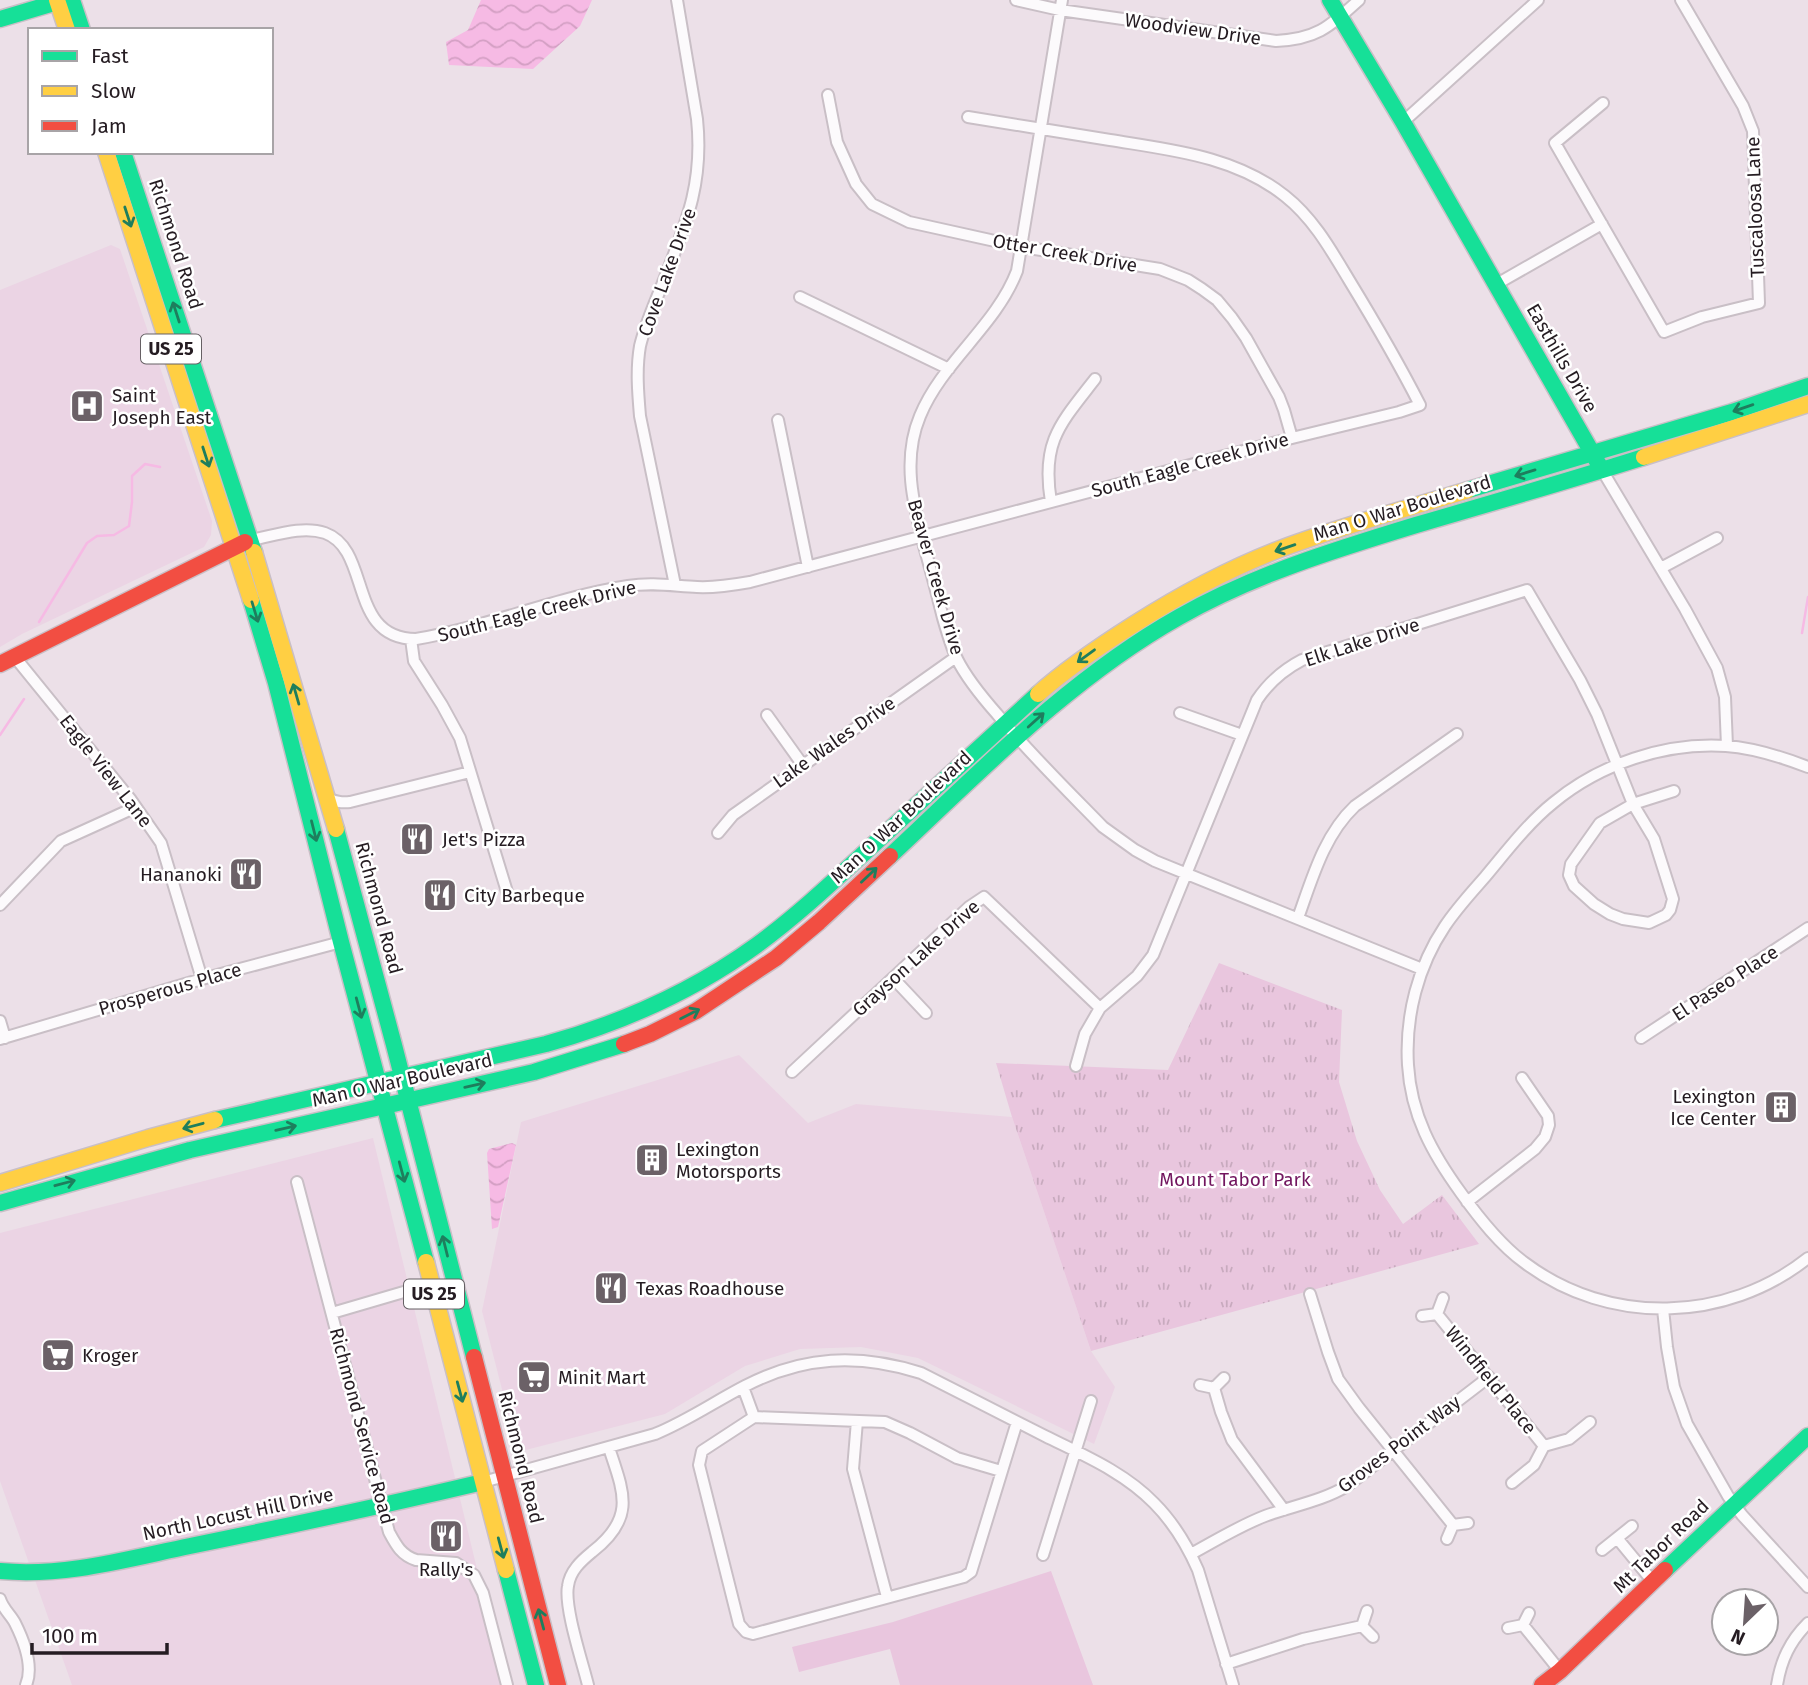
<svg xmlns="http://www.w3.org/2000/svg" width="1808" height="1685" viewBox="0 0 1808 1685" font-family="'Fira Sans',sans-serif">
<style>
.built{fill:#ebd4e4}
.grass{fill:#e9c6de}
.park{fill:url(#park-tufts)}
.water{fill:url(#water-waves)}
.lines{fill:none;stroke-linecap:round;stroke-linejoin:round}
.stream{stroke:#f6bae4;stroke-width:2.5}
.street-casing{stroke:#c9bfc6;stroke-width:14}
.fast-casing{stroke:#c9bfc6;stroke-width:19}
.slow-casing{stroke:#c9bfc6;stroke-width:19}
.jam-casing{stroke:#c9bfc6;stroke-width:19}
.street{stroke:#fcfafc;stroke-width:10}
.fast{stroke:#16e098;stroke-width:16}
.slow{stroke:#ffcf43;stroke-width:16}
.jam{stroke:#f24e42;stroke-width:16}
.oneway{stroke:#1e7e5d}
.labels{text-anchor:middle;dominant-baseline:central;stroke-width:5;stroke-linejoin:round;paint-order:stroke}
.shield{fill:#fff;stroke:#666064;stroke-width:2}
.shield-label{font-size:18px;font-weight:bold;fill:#251c22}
.street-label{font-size:19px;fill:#251c22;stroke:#fff}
.poi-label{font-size:19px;fill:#251c22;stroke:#fff;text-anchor:start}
.park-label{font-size:19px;fill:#72165f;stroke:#fff}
</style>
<defs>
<pattern id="park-tufts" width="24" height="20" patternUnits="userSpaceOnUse" patternTransform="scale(1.75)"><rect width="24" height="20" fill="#e9c6de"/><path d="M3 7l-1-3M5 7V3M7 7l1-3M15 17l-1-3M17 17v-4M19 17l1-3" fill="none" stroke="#c8aabe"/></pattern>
<pattern id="water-waves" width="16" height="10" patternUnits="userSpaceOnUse" patternTransform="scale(1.75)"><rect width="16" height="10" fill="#f6bae4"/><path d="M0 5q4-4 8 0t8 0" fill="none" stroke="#d39fc3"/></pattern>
</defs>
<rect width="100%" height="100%" fill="#ece0e8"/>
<!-- built -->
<path class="built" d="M111 245 120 249 212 521 211 535 204 547 22 634 0 647V290Z
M739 1055 808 1123 856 1104 1012 1117 1091 1351 1115 1387 1094 1444 918 1358 861 1347 800 1349 745 1366 665 1414 518 1452 482 1311 521 1122Z
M373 1138 505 1685H72L0 1481V1233Z"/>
<!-- grass -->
<path class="grass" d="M1051 1571 1093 1685H900L890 1649 799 1672 792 1647 893 1622Z"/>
<!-- park -->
<path class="park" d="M1219 963 1342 1010 1339 1082 1357 1141 1380 1190 1403 1224 1442 1195 1479 1244 1091 1351 1012 1117 996 1063 1168 1070Z"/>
<!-- water -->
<path class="water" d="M481 0H592L580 26 533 69 449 65 446 42 468 30Z
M512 1143 516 1145 498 1227 492 1229 487 1153 489 1149Z"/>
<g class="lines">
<!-- stream -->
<path class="stream" d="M39 622 87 543 97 536 114 535 129 526 132 502V476L145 464 160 467
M1802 633 1808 597
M0 735 24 699"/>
<!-- street casing -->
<g class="street-casing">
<path id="street" d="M1016 0 1060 10 1276 41C1317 39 1329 27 1359 0
M1062 0 1017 271C996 326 942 362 920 416 902 459 913 503 924 546 931 570 937 594 943 618 947 632 951 646 957 659 967 679 982 697 997 714 1030 754 1067 790 1103 827L1135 850 1155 861 1422 969
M828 95 837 142 856 184 872 204 909 222 1022 247 1160 269 1188 280 1202 289 1217 300 1232 318 1246 338 1279 397 1284 410 1292 438
M1603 103 1555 143 1664 332 1702 317 1759 303 1753 131 1743 106 1681 0
M1403 122 1538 0
M1495 285 1602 224
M800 297 949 369
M778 420 808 567
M1602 470 1685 609 1717 668 1725 697 1727 746
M1051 502C1041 442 1060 424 1095 379
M251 540C273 536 302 525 325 533 372 550 347 639 416 639 488 627 556 597 628 586 652 582 674 586 697 587 715 588 733 585 750 582L1292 438 1399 412 1420 405C1398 362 1374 321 1349 280 1331 250 1313 218 1285 196 1235 156 1171 150 1110 140 1063 132 1015 125 968 117
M1661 568 1717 538
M675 585 640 416C638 393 636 369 640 346 645 325 654 305 662 285 685 226 704 185 697 119L677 0
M411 639 414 661 442 705 460 738 508 895
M14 656 131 800 161 843 202 979
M1180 713 1242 735
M767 715 802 764
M1808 767C1782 757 1754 748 1726 746 1665 742 1600 764 1553 803 1527 824 1506 852 1485 877 1471 893 1457 908 1445 926 1418 966 1405 1016 1408 1065 1411 1115 1432 1153 1461 1193 1479 1218 1500 1245 1525 1263 1609 1326 1726 1323 1808 1258
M328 797C333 802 343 803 350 802L470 772
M1633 804 1654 839 1673 899 1670 910 1666 915 1649 923 1623 919 1610 914 1594 904 1574 886 1569 875 1571 864 1600 823Z
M718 833 733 815 956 657
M0 905 61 841 136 807
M1298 918C1312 879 1324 835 1355 806L1457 734
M894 979 926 1013
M0 1021 5 1038
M1641 1038 1808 928
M0 1039 202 979 341 942
M1076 1066 1085 1034 1100 1008 1137 976 1153 955 1257 700C1269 682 1283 670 1302 660L1527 590 1580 680 1597 714 1633 804 1674 791
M792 1072 969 907 984 897 1100 1008
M297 1182 389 1532C396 1545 401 1555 416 1560L456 1563 474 1575 483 1593 507 1685
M1467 1202 1535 1149 1545 1137 1549 1125 1548 1116 1522 1078
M1310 1294 1328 1352 1338 1379 1359 1408 1453 1525
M1663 1309 1667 1347 1674 1387 1687 1424 1728 1496 1742 1515 1808 1587
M332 1313 431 1284
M1437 1314 1544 1446
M1422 1316 1437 1314 1443 1298
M1200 1385 1214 1388 1224 1378
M743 1387 754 1417
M1214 1388 1221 1412 1232 1440 1284 1510
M857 1421 853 1469 887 1597
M1001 1471 957 1458 910 1433 885 1422 754 1417 702 1451 699 1465 739 1624 746 1632 753 1634 964 1577 971 1572 1017 1422
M483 1482 655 1434C687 1421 714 1402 745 1386 803 1356 858 1353 921 1373 962 1394 1004 1415 1045 1436 1083 1455 1124 1472 1154 1503 1173 1522 1187 1545 1198 1570L1233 1685
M1512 1483 1534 1465 1544 1446 1569 1439 1590 1422
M1617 1538 1654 1583
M1447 1539 1453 1525 1468 1523
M1602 1550 1632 1526
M1191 1554C1215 1541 1239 1526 1265 1516 1292 1506 1322 1501 1347 1486L1489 1377
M1043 1555 1091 1401
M0 1599C3 1609 11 1615 15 1623 24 1641 34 1666 26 1685
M1367 1611 1362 1626 1373 1637
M1523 1625 1560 1671
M1508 1628 1523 1625 1529 1613
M1226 1664 1303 1639 1362 1626
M588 1685C582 1661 564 1607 568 1586 570 1571 581 1561 592 1552 636 1518 624 1493 609 1448
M1777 1685C1781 1660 1790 1641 1808 1623"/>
</g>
<!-- fast casing -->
<g class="fast-casing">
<path id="fast" d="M72 0 82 30
M1330 0 1403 122 1602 470
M0 19 64 0
M123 152 254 552
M1468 490 1732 412 1808 386
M251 600 276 683 341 942 426 1262
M336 829 394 1045 474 1357
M890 856C981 771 1069 679 1179 617 1253 575 1334 550 1416 525 1492 503 1568 481 1644 457
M215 1120 546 1044C622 1023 692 992 757 945 798 915 836 879 873 845 928 794 983 744 1038 694
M0 1203 190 1150 534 1072 624 1044
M506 1570 536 1685
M1665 1570 1808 1436
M0 1571C65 1577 127 1559 190 1546 288 1526 386 1505 483 1482"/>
</g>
<!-- slow casing -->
<g class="slow-casing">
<path id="slow" d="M57 0 67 30
M106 152 251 600
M1644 457 1808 404
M254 552 336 829
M1038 694C1067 668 1100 646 1133 625 1180 595 1228 569 1280 549 1341 526 1406 509 1468 490
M0 1183 148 1138 215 1120
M426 1262 506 1570"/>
</g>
<!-- jam casing -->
<g class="jam-casing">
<path id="jam" d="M0 664 245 542
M624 1044 650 1034 696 1011 776 958 819 922 890 856
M474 1357 558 1685
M1542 1685 1560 1671 1665 1570"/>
</g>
<!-- street -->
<use href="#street" class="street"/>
<!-- fast -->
<use href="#fast" class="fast"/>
<!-- slow -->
<use href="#slow" class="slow"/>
<!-- jam -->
<use href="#jam" class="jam"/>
</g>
<!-- one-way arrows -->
<defs><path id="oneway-shaft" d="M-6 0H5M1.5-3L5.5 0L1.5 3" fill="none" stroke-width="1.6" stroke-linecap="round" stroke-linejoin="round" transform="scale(1.75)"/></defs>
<g class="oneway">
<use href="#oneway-shaft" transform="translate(128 217) rotate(72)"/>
<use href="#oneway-shaft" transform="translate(176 312) rotate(-108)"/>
<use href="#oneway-shaft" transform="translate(1743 408) rotate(161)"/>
<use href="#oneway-shaft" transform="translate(206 457) rotate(72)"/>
<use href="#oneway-shaft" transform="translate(1525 473) rotate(163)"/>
<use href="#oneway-shaft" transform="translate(1285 548) rotate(161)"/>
<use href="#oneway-shaft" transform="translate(255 612) rotate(73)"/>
<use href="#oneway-shaft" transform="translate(1086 656) rotate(144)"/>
<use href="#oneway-shaft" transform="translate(296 694) rotate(-106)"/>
<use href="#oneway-shaft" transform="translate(1036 720) rotate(-42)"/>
<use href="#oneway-shaft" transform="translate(314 831) rotate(76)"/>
<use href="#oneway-shaft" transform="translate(869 875) rotate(-43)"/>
<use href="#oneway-shaft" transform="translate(359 1008) rotate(75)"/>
<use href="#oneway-shaft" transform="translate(690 1014) rotate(-27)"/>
<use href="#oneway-shaft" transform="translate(475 1085) rotate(-13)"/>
<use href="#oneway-shaft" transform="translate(193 1126) rotate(165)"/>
<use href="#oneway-shaft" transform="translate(286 1128) rotate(-13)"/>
<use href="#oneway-shaft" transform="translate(402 1172) rotate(75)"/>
<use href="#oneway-shaft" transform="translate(65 1183) rotate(-15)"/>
<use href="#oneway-shaft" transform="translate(445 1246) rotate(-104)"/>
<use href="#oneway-shaft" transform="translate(460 1392) rotate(75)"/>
<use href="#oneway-shaft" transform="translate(501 1548) rotate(75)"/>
<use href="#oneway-shaft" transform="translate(541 1619) rotate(-105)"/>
</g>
<!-- icons -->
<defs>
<g id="hospital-square" transform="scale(1.75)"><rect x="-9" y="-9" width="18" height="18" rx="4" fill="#6b6167" stroke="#fff"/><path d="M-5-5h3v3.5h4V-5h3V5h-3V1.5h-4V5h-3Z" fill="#fff"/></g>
<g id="restaurant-square" transform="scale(1.75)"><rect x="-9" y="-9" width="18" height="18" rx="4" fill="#6b6167" stroke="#fff"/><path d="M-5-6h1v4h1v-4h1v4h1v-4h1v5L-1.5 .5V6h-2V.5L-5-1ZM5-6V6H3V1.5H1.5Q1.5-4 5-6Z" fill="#fff"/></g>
<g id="building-square" transform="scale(1.75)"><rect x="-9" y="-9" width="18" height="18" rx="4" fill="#6b6167" stroke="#fff"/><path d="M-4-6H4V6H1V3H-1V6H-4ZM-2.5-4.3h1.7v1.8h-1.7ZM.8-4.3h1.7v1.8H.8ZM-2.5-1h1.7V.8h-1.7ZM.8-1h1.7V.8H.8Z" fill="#fff"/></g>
<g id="supermarket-square" transform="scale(1.75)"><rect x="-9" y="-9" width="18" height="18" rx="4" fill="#6b6167" stroke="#fff"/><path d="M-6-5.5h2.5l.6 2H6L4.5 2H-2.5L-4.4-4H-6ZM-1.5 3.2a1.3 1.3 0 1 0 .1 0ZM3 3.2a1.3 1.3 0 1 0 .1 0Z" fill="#fff"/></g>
</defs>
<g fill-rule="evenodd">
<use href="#hospital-square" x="87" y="406"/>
<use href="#restaurant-square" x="417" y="839"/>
<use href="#restaurant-square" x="246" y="874"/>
<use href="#restaurant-square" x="440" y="895"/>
<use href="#building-square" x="1781" y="1107"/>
<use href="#building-square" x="652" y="1160"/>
<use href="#restaurant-square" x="611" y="1288"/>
<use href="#supermarket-square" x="58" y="1355"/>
<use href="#supermarket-square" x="534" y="1377"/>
<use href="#restaurant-square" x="446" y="1536"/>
</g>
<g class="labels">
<!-- shield labels -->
<g class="shield">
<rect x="141" y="334.5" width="60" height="29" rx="5"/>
<rect x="404" y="1279.5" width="60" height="29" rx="5"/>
</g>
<g class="shield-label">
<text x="171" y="349">US 25</text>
<text x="434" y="1294">US 25</text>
</g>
<!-- street labels -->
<g class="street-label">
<text transform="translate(1193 29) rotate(8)">Woodview Drive</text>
<text transform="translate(1755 207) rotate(-92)">Tuscaloosa Lane</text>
<text transform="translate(176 244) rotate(72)">Richmond Road</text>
<text transform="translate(1065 253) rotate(10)">Otter Creek Drive</text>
<text transform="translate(667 272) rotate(-70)">Cove Lake Drive</text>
<text transform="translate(1562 358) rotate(60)">Easthills Drive</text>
<text transform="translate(1190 465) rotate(-15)">South Eagle Creek Drive</text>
<text transform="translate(1402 508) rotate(-17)">Man O War Boulevard</text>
<text transform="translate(936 577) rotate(74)">Beaver Creek Drive</text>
<text transform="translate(537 611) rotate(-14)">South Eagle Creek Drive</text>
<text transform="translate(1362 642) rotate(-18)">Elk Lake Drive</text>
<text transform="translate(834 742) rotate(-35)">Lake Wales Drive</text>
<text transform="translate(106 771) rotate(52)">Eagle View Lane</text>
<text transform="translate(901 817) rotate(-43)">Man O War Boulevard</text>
<text transform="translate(379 908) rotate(75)">Richmond Road</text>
<text transform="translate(916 958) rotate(-42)">Grayson Lake Drive</text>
<text transform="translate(1725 983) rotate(-33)">El Paseo Place</text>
<text transform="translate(170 989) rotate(-16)">Prosperous Place</text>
<text transform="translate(402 1080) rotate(-13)">Man O War Boulevard</text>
<text transform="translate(1491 1380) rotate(51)">Windfield Place</text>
<text transform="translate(362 1426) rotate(75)">Richmond Service Road</text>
<text transform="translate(1399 1444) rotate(-37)">Groves Point Way</text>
<text transform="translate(521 1457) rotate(76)">Richmond Road</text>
<text transform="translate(238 1514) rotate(-12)">North Locust Hill Drive</text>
<text transform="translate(1661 1546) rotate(-44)">Mt Tabor Road</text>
</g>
<!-- poi labels -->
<g class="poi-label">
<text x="112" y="395">Saint<tspan x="112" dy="22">Joseph East</tspan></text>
<text x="442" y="839">Jet's Pizza</text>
<text x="222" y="874" text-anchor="end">Hananoki</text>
<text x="464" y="895">City Barbeque</text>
<text x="1756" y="1096" text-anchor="end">Lexington<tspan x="1756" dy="22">Ice Center</tspan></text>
<text x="676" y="1149">Lexington<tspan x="676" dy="22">Motorsports</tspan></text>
<text x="636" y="1288">Texas Roadhouse</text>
<text x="82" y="1355">Kroger</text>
<text x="558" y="1377">Minit Mart</text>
<text x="446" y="1569" text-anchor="middle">Rally's</text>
</g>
<!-- park labels -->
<g class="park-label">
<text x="1235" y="1179">Mount Tabor Park</text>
</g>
</g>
<!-- legend -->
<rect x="28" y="28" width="245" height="126" fill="#ffffff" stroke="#a8a4a7" stroke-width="2"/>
<rect x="42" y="51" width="35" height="10" fill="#16e098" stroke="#a8a4a7" stroke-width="2"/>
<text x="91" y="63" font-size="21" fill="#251c22">Fast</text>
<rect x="42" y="86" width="35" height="10" fill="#ffcf43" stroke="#a8a4a7" stroke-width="2"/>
<text x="91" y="98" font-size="21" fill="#251c22">Slow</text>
<rect x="42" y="121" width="35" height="10" fill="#f24e42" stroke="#a8a4a7" stroke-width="2"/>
<text x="91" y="133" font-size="21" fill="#251c22">Jam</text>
<!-- north arrow -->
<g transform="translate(1745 1622) rotate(205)"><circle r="33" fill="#ffffff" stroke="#a8a4a7" stroke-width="2"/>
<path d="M0-5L12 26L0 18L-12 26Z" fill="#6b6167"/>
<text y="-10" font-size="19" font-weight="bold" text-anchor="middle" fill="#251c22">N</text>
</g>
<!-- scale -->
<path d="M32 1643v10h135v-10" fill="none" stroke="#251c22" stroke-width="3.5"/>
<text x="42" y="1643" font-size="21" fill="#251c22" stroke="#ffffff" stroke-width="5" paint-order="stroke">100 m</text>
</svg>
